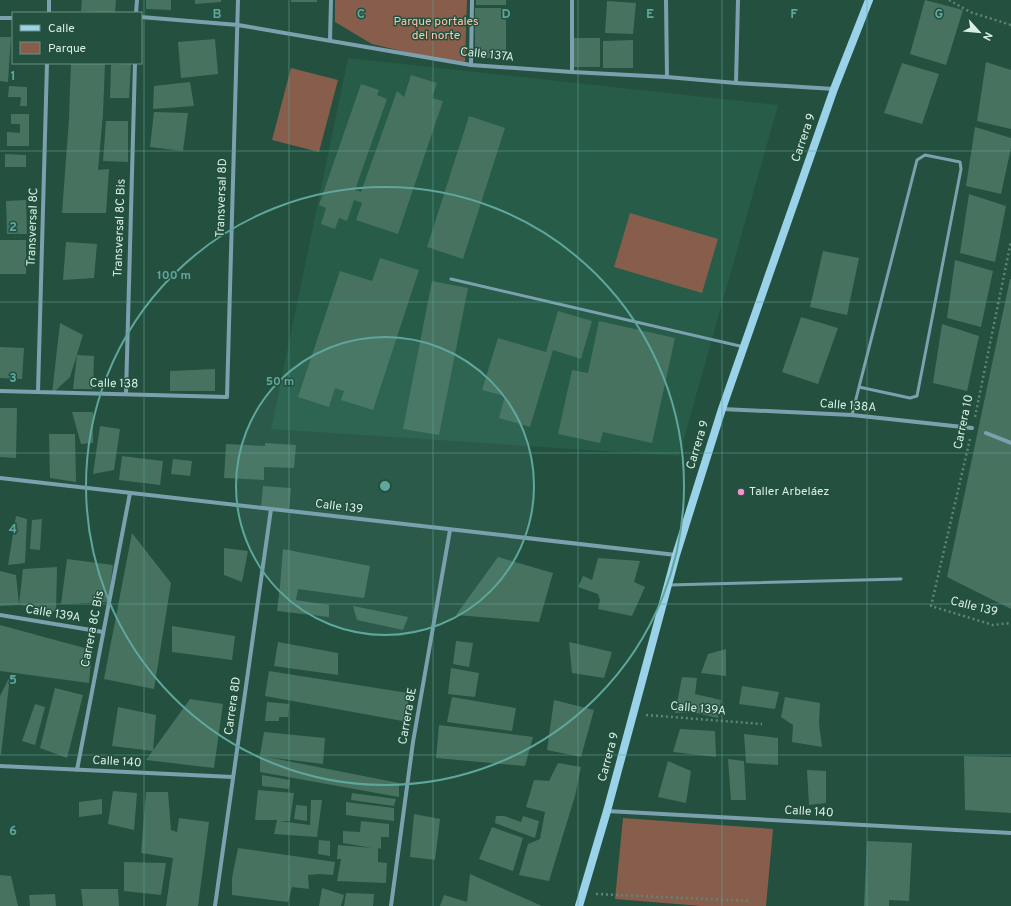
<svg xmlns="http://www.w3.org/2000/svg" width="1011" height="906" viewBox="0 0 1011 906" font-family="Overpass,sans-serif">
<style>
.built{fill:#275c48}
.green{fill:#865e4b}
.building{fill:#477260}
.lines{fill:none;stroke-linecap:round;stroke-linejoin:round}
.path{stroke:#608576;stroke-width:2.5;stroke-dasharray:2 3;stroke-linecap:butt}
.lane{stroke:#7da0af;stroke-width:3}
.street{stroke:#7da0af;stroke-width:4}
.secondary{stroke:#9ad2ea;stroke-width:8}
.grid{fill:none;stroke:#5fa69d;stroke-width:1;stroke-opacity:0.55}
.ring{fill:none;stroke:#5fa69d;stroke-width:2}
.poi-dot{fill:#f890cb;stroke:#24503f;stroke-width:1.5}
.labels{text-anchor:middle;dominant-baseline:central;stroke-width:3;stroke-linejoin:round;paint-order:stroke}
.park-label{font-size:12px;fill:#ffc4a9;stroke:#24503f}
.street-label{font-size:12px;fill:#d8efe4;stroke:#24503f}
.poi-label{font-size:12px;fill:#d8efe4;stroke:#24503f;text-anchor:start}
.grid-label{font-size:13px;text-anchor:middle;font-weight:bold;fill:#5fa69d;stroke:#24503f;stroke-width:3;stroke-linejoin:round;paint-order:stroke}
.centre{fill:#5fa69d;stroke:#24503f;stroke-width:2}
.ring-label{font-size:12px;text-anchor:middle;font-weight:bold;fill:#5fa69d;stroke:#24503f;stroke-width:3;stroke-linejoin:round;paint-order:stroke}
</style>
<rect width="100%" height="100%" fill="#24503f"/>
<!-- built -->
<path class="built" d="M348 58 778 105 679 456 271 429Z"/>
<!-- green -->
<path class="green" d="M335 0H467L465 62 423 56 372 44 335 22Z
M291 68 338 80 319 152 272 140Z
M630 213 718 239 702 293 614 267Z
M623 818 773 829 766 906H701L615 899Z"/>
<!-- building -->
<path class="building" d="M82 0H116L115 13 81 11Z
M146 0H171V10L146 9Z
M195 0H221V2L195 4Z
M291 0H317V2H291Z
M476 0H506V5H476Z
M925 0 963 10 946 65 910 54Z
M607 1 636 3 633 34 605 33Z
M475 8H506V58H475Z
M0 37H11L8 82 0 81Z
M574 38H600V67H574Z
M215 39 218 74 181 78 178 42Z
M633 40V68H603V41Z
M986 62 1011 70V129L977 121Z
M71 63H105L103 114 98 170 109 169 106 213H62L69 119Z
M902 63 939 74 922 124 884 113Z
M131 64 129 98H110L111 65Z
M411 75 437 83 432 98 443 101 398 234 356 220 362 203 354 200 347 221 339 218 335 229 321 224 326 208 319 205 361 84 379 90 377 95 387 99 355 190 361 192 397 91 404 97Z
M190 82 194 106 153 109 154 86Z
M9 86 27 87V106H20L21 97H8Z
M154 112 188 113 183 151 150 147Z
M11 114H29V146H7V132L20 133V124H11Z
M469 116 505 128 463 259 427 247Z
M106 121H128V162L103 161Z
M975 127 1011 138V148L1001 194 966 186Z
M5 154 26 155V167H5Z
M969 194 1006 206 995 262 960 253Z
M26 200 27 234H7L6 201Z
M0 240H26V274H0Z
M66 242 97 244 94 278 63 280Z
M823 251 859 258 847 315 810 307Z
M380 258 419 270 373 410 341 400 344 391 335 388 329 407 298 397 340 271 372 281Z
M955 260 993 271 981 327 947 318Z
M1010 279H1011V609L947 577Z
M432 281 468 288 439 435 403 429Z
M558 311 592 321 581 359 553 350 530 427 499 418 505 396 482 390 498 338 546 352Z
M801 317 838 328 818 384 782 372Z
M599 321 675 338 652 443 603 432 600 443 558 434 572 370 588 373Z
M60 323 83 335 70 377 52 394Z
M942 324 979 336 967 391 933 383Z
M0 347 24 348 22 379 0 378Z
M77 355 94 356 93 389H73Z
M215 369V391H170V371Z
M0 408H17L16 458 0 457Z
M72 412H93V443L81 444Z
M100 426 120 429 114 470 93 474Z
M49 434H75L76 482 50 478Z
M265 443 296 445 294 468 264 467V480L224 478 226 444 265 446Z
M122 456 163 461 160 485 119 480Z
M173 459 192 461 190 476 171 474Z
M263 486 291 488 289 509 261 507Z
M16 516 27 519 25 563 8 565Z
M42 519 40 550 30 549 32 520Z
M132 533 171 583 154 689 104 679Z
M224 548 248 551 242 582 224 575Z
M283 549 370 566 364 598 298 589 296 600 329 605V617L277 611 280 586Z
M498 557 553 573 539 622 456 615Z
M598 558 640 561 634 582 645 587 632 616 598 609 600 600 598 594 578 587 583 576 592 580Z
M67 559 113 565 108 602 61 604Z
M57 567 56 612 39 607 19 605 0 606V571L16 575 19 605 23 569Z
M353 606 408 617 403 630 357 620Z
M0 625 92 650 89 683 0 671Z
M172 626 235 636 232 660 172 652Z
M456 641 473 643 469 667 453 664Z
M278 642 338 653V675L274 666Z
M569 642 612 652 604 678 572 673Z
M726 649V676L701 673 708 654Z
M451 668 479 673 475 697 448 694Z
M269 671 408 693V722L265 696Z
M10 676 1 755H0V696Z
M682 677 697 678 695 694 721 700 718 718 692 712 675 713Z
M742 686 779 692 775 709 739 704Z
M55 688 83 695 67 758 40 748Z
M452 697 516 708 512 731 447 722Z
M785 697 820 703 819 724 822 747 792 742 793 725 781 717Z
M190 699 223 704 214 768 146 760Z
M554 700 594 710 581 757 547 750Z
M267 702 289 704 288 717H279V721H265Z
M35 704 45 707 35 745 22 741Z
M118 707 156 715 153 751 112 746Z
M439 725 533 737 525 766 436 758Z
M680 729 715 731 716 757 673 752Z
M264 732 325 738 323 764 267 757 399 783V797L260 772V755Z
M744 734 778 738V765L746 763Z
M964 756 1011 757V813L965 810Z
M728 759 744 761 746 800H731Z
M668 761 691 771 686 803 658 797Z
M558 763 581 767 575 796 549 881 519 875 528 844 540 839 545 812 526 807 534 780 549 781Z
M807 770 826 771V803L809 805Z
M262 775 290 780 289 789 262 786Z
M258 790 294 793 290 821H279L310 825 311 800H322L317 837 274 834 277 820H255Z
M113 791 137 793 134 830 108 824Z
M146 792H168L171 830 177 832 179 818 209 822 198 906H166L173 858 141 853Z
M352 793 396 799 394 806 351 800Z
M102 799V814L79 817V802Z
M346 802 394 808V821L346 815Z
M296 805 307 806V821L294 819Z
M414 814 440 819 435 860 410 857Z
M496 816H504L521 822 523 816 539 821 535 838 495 823Z
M361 821 389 824V837H381V849L378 848V862L387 863 386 883 337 881 341 859H337L338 845 372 848 343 843V831L360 832Z
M492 827 523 838 513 871 479 859Z
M319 840 330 841V856L318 854Z
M867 841 912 843 909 901 889 900V906H864Z
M238 848 335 862 333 875 319 874 308 875 309 889 292 887 288 902 232 895V878Z
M124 862 166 863 161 895 124 891Z
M470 874 542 906H440L444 895 467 902Z
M0 875 11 876 18 906H0Z
M322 888 344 895 341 906H319Z
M81 889H118L119 906H83Z
M346 893 374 894 373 906H344Z
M55 894 56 906H30L29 895Z"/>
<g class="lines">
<!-- path -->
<path class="path" d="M949 0 970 12 1011 25
M975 417 1011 241
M970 439 931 606 993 625 1011 623
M646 715 762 724
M596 894 750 901"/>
<!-- lane -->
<path class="lane" d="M451 279 744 347
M852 415 859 387 917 160 925 155 960 162 961 169 917 396 910 398 859 387
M669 585 901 579"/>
<!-- street -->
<path class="street" d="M666 0 667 77
M49 13V0
M136 13 137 0
M141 17 238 25 471 65 572 72 667 77 736 83 834 89
M0 18H13
M330 40 331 0
M471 65 472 0
M572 72V0
M736 83 738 0
M0 391 227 397 238 0
M38 392 47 63
M126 394 135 63
M722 409 852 415 972 428
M986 433 1011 443
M0 478 676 555
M0 615 103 632
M0 766 233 777
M77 770 130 493
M607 811 1011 833
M215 906 271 509
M391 906 413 742 450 530"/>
<!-- secondary -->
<path class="secondary" d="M579 906 607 811 676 555 722 409 834 89 869 0"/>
</g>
<!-- grid -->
<path class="grid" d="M144 0V906M289 0V906M433 0V906M578 0V906M722 0V906M867 0V906M0 151H1011M0 302H1011M0 453H1011M0 604H1011M0 755H1011"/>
<!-- distance rings -->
<circle cx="385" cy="486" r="149" fill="#5fa69d" fill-opacity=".12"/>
<g class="ring">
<circle cx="385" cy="486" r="149"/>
<circle cx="385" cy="486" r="299"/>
</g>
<!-- markers -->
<circle class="poi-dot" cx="741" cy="492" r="4"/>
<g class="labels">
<!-- park labels -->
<g class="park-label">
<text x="436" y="22">Parque portales<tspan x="436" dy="14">del norte</tspan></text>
</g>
<!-- street labels -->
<g class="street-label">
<text transform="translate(487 55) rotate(6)">Calle 137A</text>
<text transform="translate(804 138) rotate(-71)">Carrera 9</text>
<text transform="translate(222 198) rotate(-88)">Transversal 8D</text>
<text transform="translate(33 227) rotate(-88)">Transversal 8C</text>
<text transform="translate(120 228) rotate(-88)">Transversal 8C Bis</text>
<text transform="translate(114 384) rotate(1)">Calle 138</text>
<text transform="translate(848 406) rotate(4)">Calle 138A</text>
<text transform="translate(964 422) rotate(-78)">Carrera 10</text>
<text transform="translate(698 445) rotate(-73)">Carrera 9</text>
<text transform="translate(339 507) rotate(7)">Calle 139</text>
<text transform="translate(974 607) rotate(14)">Calle 139</text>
<text transform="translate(53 614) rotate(9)">Calle 139A</text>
<text transform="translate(93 629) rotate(-79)">Carrera 8C Bis</text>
<text transform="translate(233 706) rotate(-82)">Carrera 8D</text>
<text transform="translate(698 709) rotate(5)">Calle 139A</text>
<text transform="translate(408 716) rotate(-80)">Carrera 8E</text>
<text transform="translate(609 757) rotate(-75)">Carrera 9</text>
<text transform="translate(117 762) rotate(3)">Calle 140</text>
<text transform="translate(809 812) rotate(3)">Calle 140</text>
</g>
<!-- poi labels -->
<g class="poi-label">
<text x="749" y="492">Taller Arbeláez</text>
</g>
</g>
<g class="grid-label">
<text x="217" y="18">B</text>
<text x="361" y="18">C</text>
<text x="506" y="18">D</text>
<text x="650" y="18">E</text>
<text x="794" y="18">F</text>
<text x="939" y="18">G</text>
<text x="13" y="80">1</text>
<text x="13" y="231">2</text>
<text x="13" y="382">3</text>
<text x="13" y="533">4</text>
<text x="13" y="684">5</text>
<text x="13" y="835">6</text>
</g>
<circle cx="385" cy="486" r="6" class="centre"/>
<g class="ring-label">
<text x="174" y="279">100 m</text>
<text x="280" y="385">50 m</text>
</g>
<!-- legend -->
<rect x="12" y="12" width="130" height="52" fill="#24503f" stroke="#6c9081"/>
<rect x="20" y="25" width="20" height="6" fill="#9ad2ea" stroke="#6c9081"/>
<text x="48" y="32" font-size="12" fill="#d8efe4">Calle</text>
<rect x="20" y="42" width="20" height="12" fill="#865e4b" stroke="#6c9081"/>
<text x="48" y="52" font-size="12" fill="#d8efe4">Parque</text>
<!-- north arrow -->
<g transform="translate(979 32) rotate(117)" stroke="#24503f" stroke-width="3" paint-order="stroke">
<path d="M0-3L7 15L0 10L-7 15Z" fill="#d8efe4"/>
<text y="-6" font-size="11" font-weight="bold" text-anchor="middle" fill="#d8efe4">N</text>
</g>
</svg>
